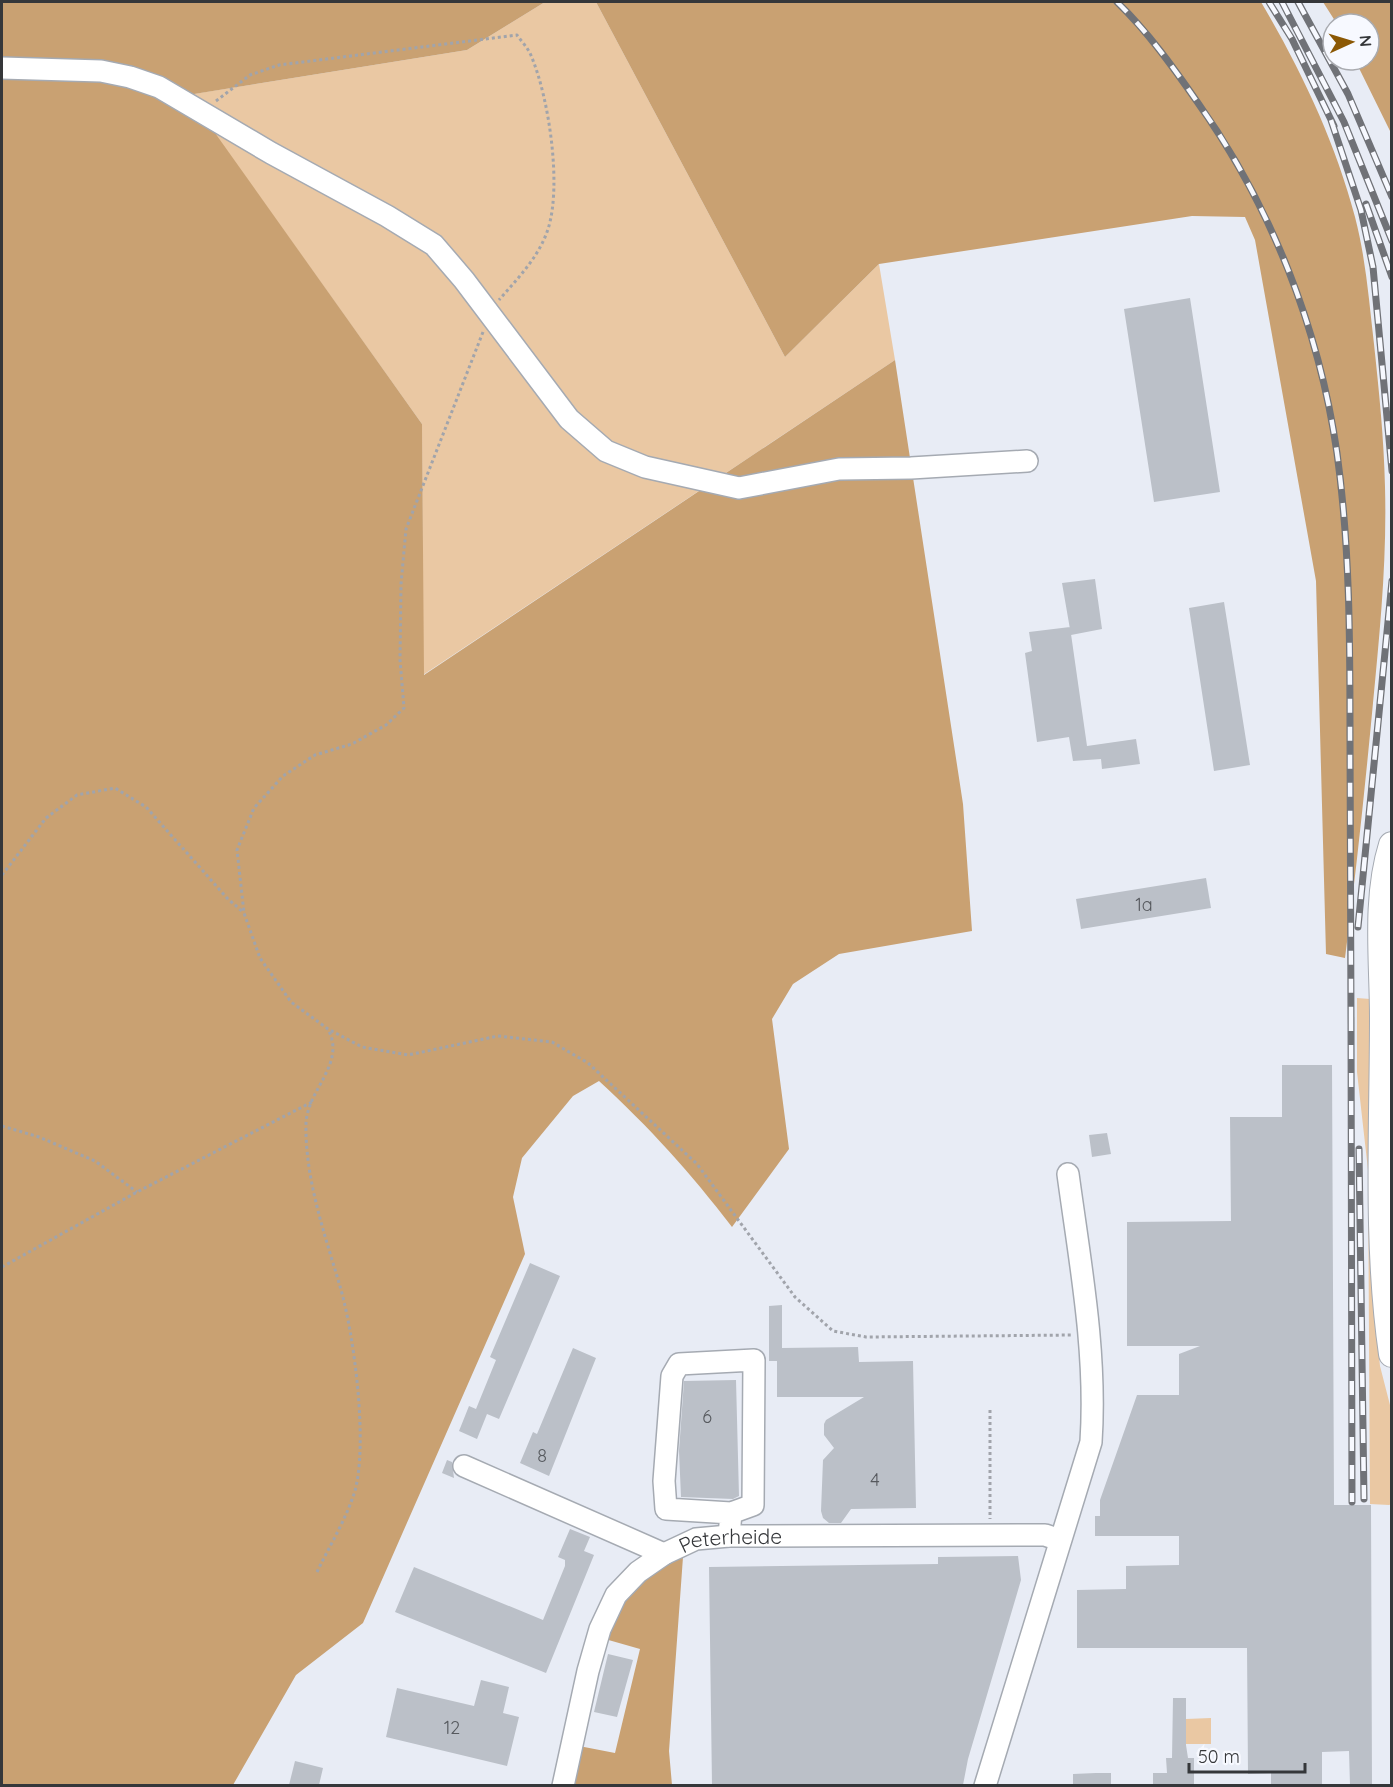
<svg xmlns="http://www.w3.org/2000/svg" width="1393" height="1787" viewBox="0 0 1393 1787" font-family="Quicksand,sans-serif">
<style>
.green{fill:#eac8a3}
.forest{fill:#c9a172}
.building{fill:#bbc0c8}
.lines{fill:none;stroke-linecap:round;stroke-linejoin:round}
.minor-casing{stroke:#a5aab2;stroke-width:24}
.major-casing{stroke:#a5aab2;stroke-width:28}
.path{stroke:#a1a4ab;stroke-width:3;stroke-dasharray:3 3;stroke-linecap:butt}
.minor{stroke:#fff;stroke-width:21}
.major{stroke:#fff;stroke-width:26}
.rail-casing{stroke:#707277;stroke-width:7}
.rail{stroke:#f7f9ff;stroke-width:4.5;stroke-dasharray:14;stroke-linecap:butt}
.labels{text-anchor:middle;dominant-baseline:central;stroke-width:4.5;stroke-linejoin:round;paint-order:stroke}
.number-label{font-size:18px;fill:#56595e}
.street-label{font-size:21px;fill:#35373a;stroke:#f7f9ff}
</style>
<rect width="100%" height="100%" fill="#e8ecf5"/>
<!-- green -->
<path class="green" d="M545 2H596L785 357 879 264 895 360 423 675 422 424 187 95 467 50Z
M1357 998 1370 999 1374 1307 1380 1366 1391 1409 1392 1504 1389 1505 1370 1504 1368 1170 1357 1072Z
M1211 1718V1744H1186V1719Z"/>
<!-- forest -->
<path class="forest" d="M2 2H545L467 50 188 95 422 424 424 675 895 360 963 804 972 931 839 954 793 984 772 1019 789 1149 732 1227C690 1172 650 1128 599 1081L573 1096 522 1158 513 1197 525 1254 363 1623 296 1675 233 1785 2 1786Z
M596 2H1261C1301 70 1335 141 1355 217 1366 259 1369 302 1374 344 1379 391 1384 439 1385 487 1387 559 1380 631 1373 703 1365 788 1356 873 1345 958L1326 954 1316 581 1255 240 1245 217 1192 216 879 264 785 357Z
M1323 2H1391V133L1355 60H1369V24H1337Z
M683 1557 669 1751 672 1785 570 1786 579 1746 615 1753 640 1649 605 1639C620 1601 643 1570 683 1557Z"/>
<!-- building -->
<path class="building" d="M1190 298 1220 492 1154 502 1124 309Z
M1095 579 1102 629 1071 635 1062 583Z
M1224 602 1250 765 1214 771 1189 608Z
M1070 627 1087 746 1136 739 1140 764 1102 769 1101 759 1073 761 1069 737 1037 742 1025 653 1032 651 1029 632Z
M1206 878 1211 908 1081 929 1076 899Z
M1282 1065H1332L1334 1505H1371L1372 1785H1350L1349 1751 1322 1752V1785H1271V1773L1248 1774 1247 1648H1077V1590L1126 1589V1566L1179 1565V1536H1095V1516H1100V1500L1137 1395H1179V1354L1200 1346H1127V1222L1231 1221 1230 1117H1282Z
M1107 1133 1111 1154 1092 1157 1089 1135Z
M530 1263 560 1276 499 1419 487 1414 477 1439 459 1431 469 1406 476 1409 496 1360 490 1357Z
M782 1305V1348L858 1347 859 1362 913 1361 916 1508 851 1509 841 1523H829L823 1518 821 1511 823 1460 834 1448 824 1435V1424L826 1420 864 1397H777V1361H769V1306Z
M573 1348 596 1358 549 1476 520 1463 533 1432 537 1434Z
M736 1380 739 1496 733 1499 681 1497 679 1451 684 1381Z
M447 1460 452 1462 454 1478 442 1473Z
M570 1529 590 1537 584 1551 594 1555 546 1673 395 1612 414 1567 543 1620 565 1566V1560L558 1557Z
M1018 1556 1021 1580 968 1759 963 1785H712L709 1567 938 1564V1557Z
M608 1654 633 1660 617 1717 594 1712Z
M481 1680 509 1687 503 1713 519 1717 507 1766 386 1737 397 1688 474 1706Z
M1173 1698H1186V1745L1188 1758H1194V1785H1153V1773H1167L1166 1758H1172Z
M295 1761 323 1768 319 1785H289Z
M1096 1773H1111V1785H1073V1774Z"/>
<g class="lines">
<!-- minor casing -->
<g class="minor-casing">
<g id="minor">
<path d="M2 68 101 71 130 77 159 87 271 153 387 216 434 245 464 280 569 419 606 451 645 467 739 488 839 469 911 468 1027 461"/>
<path d="M464 1466 664 1554"/>
<path d="M729 1536 731 1513 753 1505 754 1360 679 1364 672 1376 664 1481 666 1509 731 1513"/>
<path id="s1" d="M563 1786 588 1671 600 1629 616 1595 638 1572 664 1554 696 1539 729 1536 1045 1535 1060 1540"/>
<path d="M985 1786 1091 1442C1097 1352 1080 1263 1068 1174"/>
</g>
</g>
<!-- major casing -->
<g class="major-casing">
<path id="major" d="M1392 845C1375 899 1383 962 1383 1017 1383 1129 1376 1243 1392 1354"/>
</g>
<!-- path -->
<path class="path" d="M216 101 250 75 279 65 517 35C522 42 529 49 532 58 549 99 562 186 548 229 539 257 518 278 499 300
M483 332 406 529 401 584 400 660 404 708 386 725 352 744 315 755 283 776 254 808 237 850 244 913 260 958 291 1002 328 1029 362 1047 408 1055 498 1036 552 1042 588 1063 697 1164 795 1297 833 1331 866 1337 1073 1335
M2 875 46 818 77 795 115 788 146 807 227 898 244 913
M2 1126 39 1137 95 1161 137 1192
M2 1267 137 1192 312 1102
M990 1410V1519
M317 1572C329 1547 345 1521 354 1494 369 1447 354 1331 339 1283 324 1232 305 1178 306 1124 307 1090 345 1065 329 1031"/>
<!-- minor -->
<use href="#minor" class="minor"/>
<!-- major -->
<use href="#major" class="major"/>
<!-- rail casing -->
<g class="rail-casing">
<path id="rail" d="M1117 2C1148 32 1173 67 1198 103 1271 206 1319 328 1337 453 1350 547 1350 642 1350 736 1350 832 1351 928 1351 1024
M1269 2 1292 39 1334 126
M1282 2 1344 122 1392 241
M1298 2 1348 94 1392 197
M1331 120 1361 210 1373 267 1392 471
M1366 204 1392 277
M1358 927 1392 581
M1351 1017 1352 1502
M1359 1149 1364 1499"/>
</g>
<!-- rail -->
<use href="#rail" class="rail"/>
</g>
<g class="labels">
<!-- number labels -->
<g class="number-label">
<text x="1144" y="904">1a</text>
<text x="707" y="1416">6</text>
<text x="542" y="1455">8</text>
<text x="875" y="1479">4</text>
<text x="452" y="1727">12</text>
</g>
<!-- street labels -->
<g class="street-label">
<text stroke="none"><textPath href="#s1" startOffset="332">Peterheide</textPath></text>
</g>
</g>
<!-- border -->
<rect width="1393" height="1787" fill="none" stroke="#35373a" stroke-width="6"/>
<!-- north arrow -->
<g transform="translate(1351 42) rotate(86)"><circle r="28" fill="#f7f9ff" stroke="#a9abb0" stroke-width="1.5"/>
<path d="M0-4.5L10 22L0 15L-10 22Z" fill="#8b5804"/>
<text y="-9" font-size="16" font-weight="bold" text-anchor="middle" fill="#35373a">N</text>
</g>
<!-- scale -->
<path d="M1189 1763v9h116v-9" fill="none" stroke="#35373a" stroke-width="3"/>
<text x="1198" y="1763" font-size="18" fill="#35373a" stroke="#f7f9ff" stroke-width="4.5" paint-order="stroke">50 m</text>
</svg>
